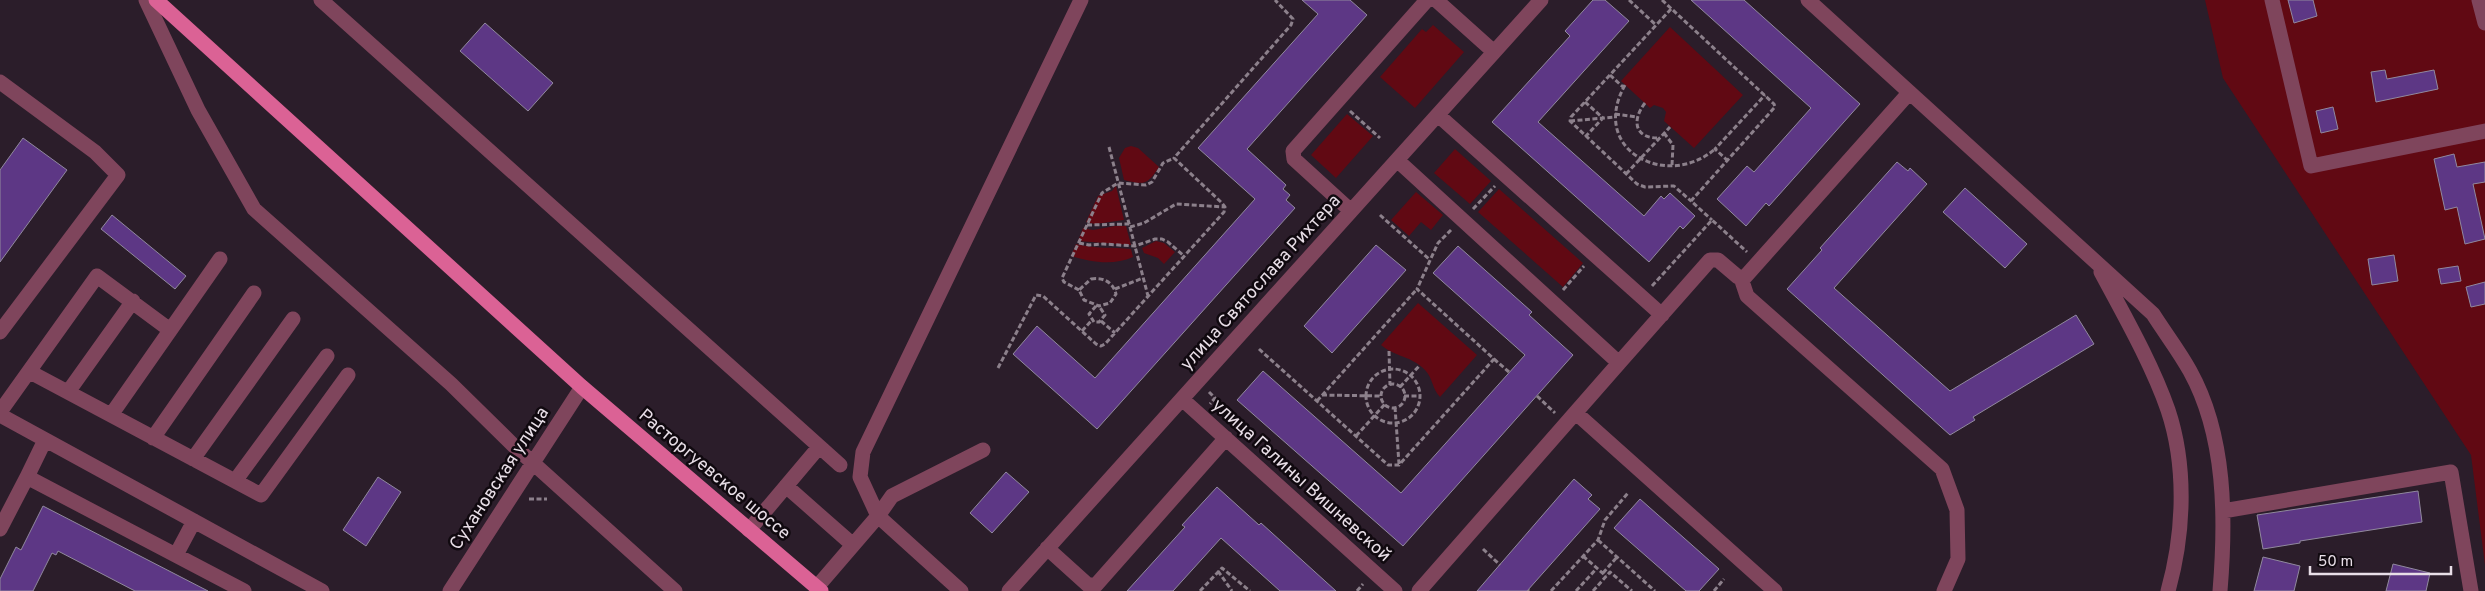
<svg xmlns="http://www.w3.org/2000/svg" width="2485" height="591" viewBox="0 0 2485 591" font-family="Overpass,sans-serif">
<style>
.green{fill:#610913}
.building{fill:#5d3785;stroke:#91899e}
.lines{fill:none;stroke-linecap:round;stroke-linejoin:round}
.path{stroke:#8c808b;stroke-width:3;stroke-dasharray:5 2.5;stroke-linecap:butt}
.minor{stroke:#7f455c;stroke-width:15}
.major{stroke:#db6295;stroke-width:15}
.labels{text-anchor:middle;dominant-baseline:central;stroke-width:5;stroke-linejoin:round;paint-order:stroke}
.street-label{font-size:18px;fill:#e8dee7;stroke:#10090f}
</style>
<rect width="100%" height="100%" fill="#2b1d2a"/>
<!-- green -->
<path class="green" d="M2205 0H2485V565L2471 455 2223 78Z
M1433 25 1464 52 1415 108 1380 77 1422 29 1426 32Z
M1670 27 1743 95 1694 148 1664 121 1666 112 1663 108 1654 105 1650 108 1621 81Z
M1347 114 1373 136 1336 178 1311 155Z
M1131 146 1138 148 1159 167C1147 185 1145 185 1124 180L1119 158 1125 148Z
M1455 149 1491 181 1470 204 1434 173Z
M1116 186 1124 220 1095 224 1086 222 1098 196 1112 191Z
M1499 189 1583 263 1563 287 1478 212Z
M1416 192 1443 215 1431 230 1421 222 1409 236 1391 220Z
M1115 226H1126L1131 245 1078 241 1083 228 1093 230Z
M1156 241 1164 243 1175 252 1164 264 1158 258 1144 253 1142 248Z
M1076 244C1094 249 1113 247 1131 249L1133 257C1113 266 1091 262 1071 256Z
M1418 303 1477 355 1440 397C1432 389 1433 378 1425 370 1412 356 1395 357 1381 345Z"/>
<!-- building -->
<path class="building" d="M1302 0H1350L1367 15 1247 149 1286 185 1283 189 1290 195 1286 200 1295 208 1097 429 1013 354 1037 326 1095 378 1255 199 1198 148 1318 14Z
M1593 0H1605L1629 21 1538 122 1644 216 1661 196 1664 199 1670 193 1695 216 1683 229 1680 226 1649 262 1492 122 1570 36 1565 31Z
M1691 0H1744L1860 104 1769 206 1766 203 1746 226 1717 199 1747 166 1754 172 1811 108Z
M2288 0H2313L2317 16 2294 23Z
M485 23 553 83 528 111 460 51Z
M2385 70 2387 79 2434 70 2438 89 2376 102 2371 72Z
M2333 107 2338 129 2321 133 2316 111Z
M23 138 67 170 0 262V170Z
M2454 154 2457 167 2485 162V182L2473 184 2485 239 2465 244 2457 207 2445 210 2434 159Z
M1897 162 1908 171 1910 168 1927 184 1834 288 1950 391 2076 315 2094 344 1973 417 1975 420 1950 435 1787 289 1822 250 1820 248Z
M1965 188 2027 244 2005 268 1943 212Z
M112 215 186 276 175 289 101 229Z
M1376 245 1406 270 1332 353 1304 326Z
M1458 246 1532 312 1529 315 1573 355 1403 546 1237 400 1263 371 1401 493 1525 355 1433 273Z
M2394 255 2398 281 2372 285 2368 259Z
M2458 266 2461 281 2441 284 2438 269Z
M2485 282V304L2471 307 2466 287Z
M1006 472 1029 492 992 533 970 513Z
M378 477 401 492 366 546 343 530Z
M1574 479 1592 495 1588 499 1600 509 1527 591H1477Z
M1217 487 1259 525 1261 523 1336 591H1280L1221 538 1173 591H1127L1185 527 1182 525Z
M2418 491 2422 522 2300 541V543L2263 549 2257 515Z
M1640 499 1719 569 1699 591H1686L1614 528Z
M43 506 208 591H135L58 551 56 555 52 553 33 591H0V579L16 547 21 550Z
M2263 557 2300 566 2294 591H2254Z
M2393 564 2430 573 2426 591H2386Z"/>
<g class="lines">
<!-- path -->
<path class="path" d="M1629 0 1656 25
M1662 0 1774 104 1775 107 1691 201 1712 220
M1671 9 1571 117 1570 121 1637 184 1645 187 1674 186 1691 201
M1610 75 1624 88
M1625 85C1588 151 1668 190 1715 149
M1585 102 1603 118 1585 137
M1645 103C1631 121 1635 139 1660 138
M1350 111 1380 138
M1615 114 1637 117
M1570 121 1615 117
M1664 133 1673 145 1672 165
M1109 147 1148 296
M1728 161 1715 149 1765 95
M1626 174 1670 127
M1473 209 1495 186
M1380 215 1430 260
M1087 225 1129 224
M1130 227 1144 223 1176 204 1225 207
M1079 243 1089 245 1103 244 1135 246 1155 239H1162L1168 242 1184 256
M1091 279C1103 277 1113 282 1116 294L1110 303 1099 306 1084 300 1079 290Z
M1652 286 1712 220 1747 252
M1115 289 1143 278
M1079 290 1064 282 1062 278 1102 193 1118 183 1146 185 1152 182 1163 163 1174 158
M1563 290 1584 266
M1096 306 1089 314 1094 322H1099L1105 315 1099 306
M1101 321 1115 333
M1082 331 1092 320
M1259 349 1388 465H1399L1494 359 1417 289 1438 243 1451 230
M1389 351 1390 385
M1494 359 1509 372
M998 368 1036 295 1043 296 1096 344 1101 346 1105 344 1224 212 1225 207 1222 203 1174 158 1291 25 1293 19 1275 0
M1366 396a27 27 0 1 1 54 0a27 27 0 1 1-54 0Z
M1381 396a12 12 0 1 1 24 0a12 12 0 1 1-24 0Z
M1400 387 1420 365
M1209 392 1215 398 1210 404
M1322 395 1381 396
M1404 396H1420
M1537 396 1555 413
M1317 401 1417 289
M1395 407 1399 464
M1243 433 1248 428
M1356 436 1385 404
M529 499H547
M1333 515 1338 509
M1598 540 1655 591
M1483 549 1500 565
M1583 556 1606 576
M1218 571 1232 591
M1603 573 1617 557
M1528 590 1529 591
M1200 591 1222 568 1250 591
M1357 591 1363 584
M1551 591 1598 540 1605 520 1628 493
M1576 591 1597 568
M1593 591 1610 572 1632 591
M1714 591 1724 579"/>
<!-- minor -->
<path class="minor" d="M146 0 198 110 254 209 451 384 513 445 675 591
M321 0 840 465
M1436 0 1494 52
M1808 0 2153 314C2165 333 2179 351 2190 371 2226 436 2226 519 2220 591
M2272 0 2311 166 2485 131
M2479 0 2485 23
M0 82 95 152 118 175 0 332
M1438 115 1662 315
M1397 160 1619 363 1419 591
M1351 211 1294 159 1293 151 1427 0
M2101 272C2124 315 2152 364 2168 410 2187 467 2184 534 2168 591
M1741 278 1747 296 1942 469 1957 510 1958 559 1944 591
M1619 363 1710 260H1718L1738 277H1745L1909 93
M30 372 261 495 348 375
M68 392 133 301
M1182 399 1395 591
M0 412 97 276 170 330
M1576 413 1775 591
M0 415 322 591
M111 415 220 259
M153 438 254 293
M983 450 892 496 878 516 860 477 863 452 1081 0
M193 459 293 319
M27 477 45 440
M235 481 327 356
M786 486 853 545
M2223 511 2451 472 2471 591
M0 529 27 477 244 591
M749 530 819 447
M1047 548 1088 585H1096L1226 438
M176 555 194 521
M817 587 878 516 961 591
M450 591 582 387
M1009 591 1541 0"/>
<!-- major -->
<path class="major" d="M156 0 582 387 821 591"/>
</g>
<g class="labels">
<!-- street labels -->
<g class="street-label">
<text transform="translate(1261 283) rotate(-48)">улица Святослава Рихтера</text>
<text transform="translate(714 475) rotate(40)">Расторгуевское шоссе</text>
<text transform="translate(500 479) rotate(-57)">Сухановская улица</text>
<text transform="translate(1301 481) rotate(42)">улица Галины Вишневской</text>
</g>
</g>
<!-- scale -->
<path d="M2310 566v8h141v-8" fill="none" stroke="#e8dee7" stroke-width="2.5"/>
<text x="2318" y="566" font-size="15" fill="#e8dee7" stroke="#10090f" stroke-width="4" paint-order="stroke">50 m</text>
</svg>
